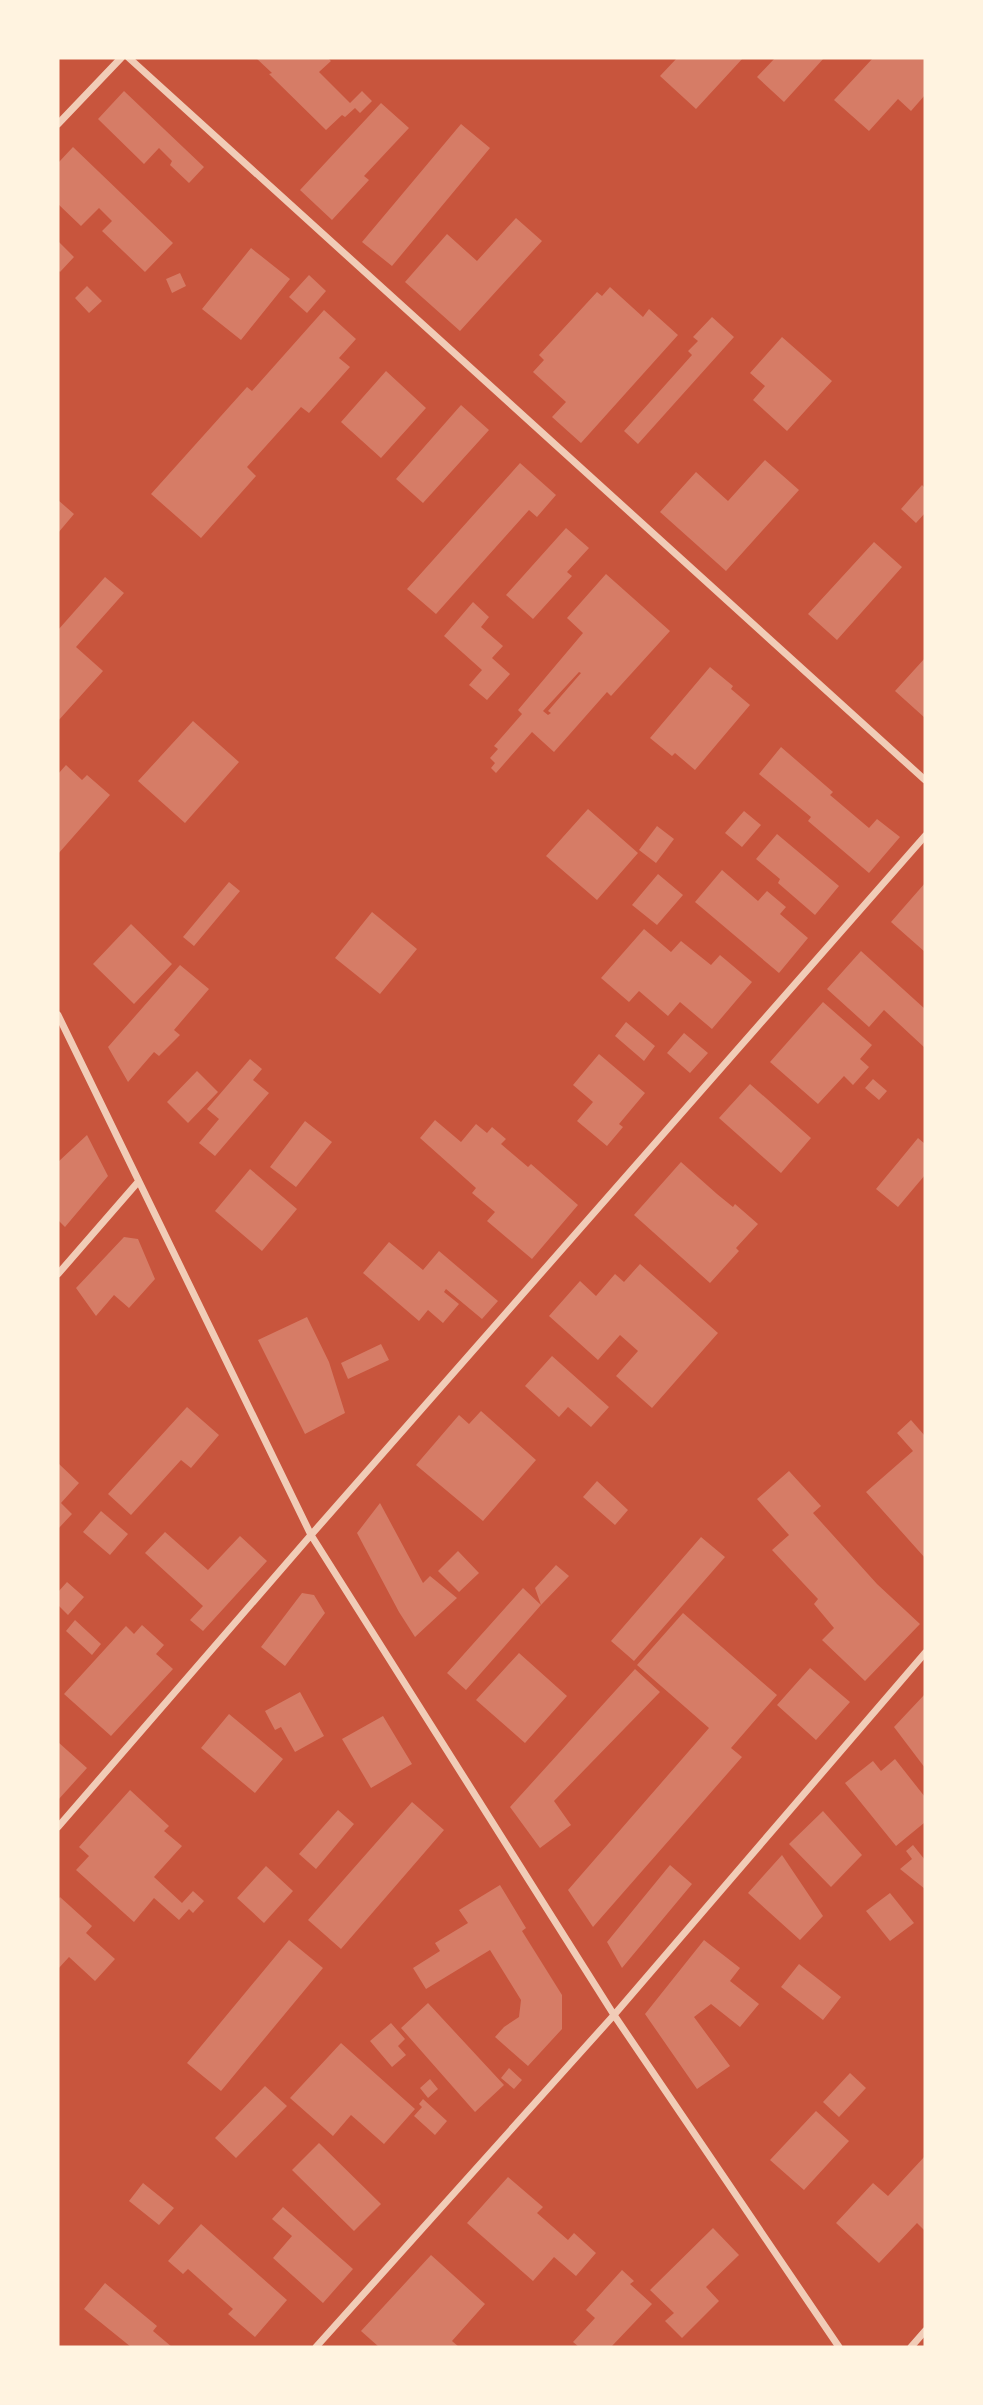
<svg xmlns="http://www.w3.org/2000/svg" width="983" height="2405" viewBox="0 0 983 2405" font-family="'PT Sans Narrow',sans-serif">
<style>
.building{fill:#d67c66;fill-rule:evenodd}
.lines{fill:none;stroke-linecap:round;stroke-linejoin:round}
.minor{stroke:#f1ccb7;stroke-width:7}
</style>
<rect width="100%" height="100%" fill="#c8553d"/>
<!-- building -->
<path class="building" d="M256 58H328L331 61 319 72 350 103 362 91 372 101 360 113 355 108 345 117 342 115 326 130 269 74 272 73Z
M677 58H743L696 109 660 76Z
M775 58H824L784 102 757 77Z
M873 58H925V95L911 111 898 99 869 131 834 100Z
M124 91 204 167 189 183 170 165 172 161 159 148 144 164 98 119Z
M381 103 409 128 364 176 369 180 332 220 300 190Z
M461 124 490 148 392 266 362 242Z
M73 147 173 243 145 272 102 231 112 221 99 208 81 226 58 204V163Z
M516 218 542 241 460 331 405 282 447 234 477 261Z
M58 241 74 257 60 272 58 270Z
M251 248 290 279 241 340 202 309Z
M180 273 186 286 172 293 166 279Z
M309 275 326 291 307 313 289 297Z
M87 286 102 301 89 313 75 298Z
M610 287 643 317 649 309 678 335 581 443 552 417 566 402 533 372 544 360 539 355 597 292 602 296Z
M324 310 356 339 339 358 350 367 309 413 301 407 247 467 256 476 201 538 151 494 247 387 252 391Z
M712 317 734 337 638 444 624 431 692 355 688 351 698 341 693 337Z
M782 337 832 381 787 431 753 400 765 386 750 373Z
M386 371 426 408 381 458 341 422Z
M461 405 489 430 423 503 396 479Z
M765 460 799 490 726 571 660 512 696 472 728 501Z
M520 463 556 495 537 517 529 510 436 614 407 589Z
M922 485 925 488V513L916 523 901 509Z
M58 500 74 514 58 533 59 515Z
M566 528 589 548 567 572 572 576 533 619 506 595Z
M874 542 902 567 837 640 808 614Z
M606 574 670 631 611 696 607 692 554 752 532 732 496 773 491 768 495 763 490 758 498 749 494 746 522 714 518 710 583 633 567 618ZM579 672 581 673 548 711 551 713 548 715 543 711Z
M105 577 124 593 76 647 103 671 58 721V630Z
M473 602 489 617 481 627 503 646 492 658 510 674 487 700 469 685 482 670 444 636Z
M925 658V718L895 691Z
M710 667 733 686 731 689 750 705 695 770 675 753 672 756 650 738Z
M193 721 239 762 185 823 138 781Z
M781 747 833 792 830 795 869 828 877 819 900 837 869 873 808 821 811 817 759 774Z
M66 765 82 780 87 775 110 795 58 854V774Z
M588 809 638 853 597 900 546 856Z
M744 811 761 825 742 847 725 833Z
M657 826 674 839 656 863 639 850Z
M777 834 839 886 815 915 778 883 780 879 756 859Z
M722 870 758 901 767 891 786 907 780 914 808 938 779 973 695 902Z
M658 874 683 895 657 925 632 905Z
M229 882 240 891 194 946 183 937Z
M925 883V952L891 922Z
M372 912 417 949 380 994 335 958Z
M131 924 172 964 134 1004 93 964Z
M644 929 671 952 681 941 711 965 720 955 752 982 712 1029 680 1002 668 1016 639 991 629 1002 601 978Z
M861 951 925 1009V1048L884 1010 869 1027 827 989Z
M180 965 209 989 174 1030 180 1035 159 1056 154 1052 128 1082 108 1047Z
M823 1002 872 1045 860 1059 869 1067 853 1085 844 1076 818 1104 770 1062Z
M626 1022 655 1046 644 1061 615 1036Z
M684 1033 708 1053 690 1073 667 1053Z
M599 1054 645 1093 619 1124 623 1127 607 1146 577 1121 593 1102 573 1085Z
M250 1059 262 1069 253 1080 269 1093 215 1156 199 1143 219 1119 207 1109Z
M197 1071 218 1092 188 1123 167 1102Z
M873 1079 887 1091 879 1100 865 1088Z
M750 1084 811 1138 781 1173 719 1118Z
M435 1120 461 1142 476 1124 487 1133 492 1127 506 1139 501 1144 528 1167 531 1164 578 1205 532 1259 487 1221 495 1212 472 1193 476 1188 420 1138Z
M305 1121 332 1142 296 1187 270 1167Z
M87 1135 108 1176 65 1227 58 1220V1162Z
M918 1138 925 1144V1175L898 1207 876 1189Z
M681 1162 717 1194 733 1207 735 1204 758 1224 736 1248 739 1251 710 1283 634 1215Z
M250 1169 297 1209 262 1251 215 1211Z
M124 1237 138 1239 155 1279 129 1308 114 1295 96 1316 76 1288Z
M389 1242 423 1270 439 1251 498 1301 482 1319 446 1289 444 1292 459 1304 443 1323 428 1310 419 1321 363 1273Z
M640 1264 718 1333 652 1408 616 1376 638 1351 620 1335 598 1360 549 1316 580 1281 596 1296 615 1274 624 1282Z
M307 1317 329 1362 345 1413 305 1434 258 1340Z
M381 1344 389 1360 348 1379 341 1363Z
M552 1356 609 1407 591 1427 568 1407 559 1417 525 1386Z
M187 1407 219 1435 191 1468 181 1460 131 1515 108 1494Z
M481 1411 536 1460 483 1521 416 1465 459 1415 469 1424Z
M911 1420 925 1436V1558L866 1492 913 1451 897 1433Z
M58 1463 79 1483 61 1503 72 1514 58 1529Z
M789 1471 821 1506 813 1513 877 1584 920 1624 865 1681 822 1640 834 1628 814 1604 818 1599 772 1550 789 1535 757 1499Z
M597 1481 628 1510 615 1525 583 1497Z
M380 1503 423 1583 430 1576 457 1598 415 1637 399 1612 357 1533Z
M101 1511 128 1534 110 1555 83 1532Z
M165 1532 208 1570 240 1536 267 1561 203 1631 190 1620 203 1606 145 1553Z
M701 1537 725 1557 634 1661 611 1641Z
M458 1551 479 1573 459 1592 438 1571Z
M556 1565 569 1576 541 1605 535 1588Z
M67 1582 84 1597 68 1615 58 1605V1592Z
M523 1588 541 1605 466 1690 447 1673Z
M302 1593 314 1595 325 1613 285 1666 261 1647Z
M683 1613 777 1695 731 1748 742 1757 593 1927 568 1890 709 1728 637 1665Z
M75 1620 101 1644 92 1655 66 1631Z
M142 1625 164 1645 156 1654 173 1669 111 1736 64 1694 126 1626 134 1634Z
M519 1653 567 1696 525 1743 476 1700Z
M810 1668 850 1702 816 1740 777 1705Z
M635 1669 660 1692 554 1801 571 1825 540 1848 510 1807Z
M300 1692 324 1736 295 1752 281 1727 275 1730 265 1711Z
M925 1694V1768L894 1727Z
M229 1714 283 1759 255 1793 201 1748Z
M383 1716 412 1764 371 1788 342 1739Z
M58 1742 87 1768 58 1800Z
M895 1759 925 1797V1825L924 1823 896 1846 845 1783 873 1761 881 1771Z
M130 1790 169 1826 164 1831 182 1846 154 1877 182 1903 193 1891 204 1901 193 1913 189 1909 179 1920 154 1898 134 1922 76 1870 89 1856 79 1847Z
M412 1802 444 1830 341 1949 308 1920Z
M338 1810 354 1824 316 1869 299 1854Z
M823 1811 862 1855 831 1887 789 1844Z
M913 1845 925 1860V1889L900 1869 912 1859 906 1851Z
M782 1855 823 1916 800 1940 748 1893Z
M670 1865 692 1884 622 1968 607 1942Z
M266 1866 293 1891 264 1923 237 1898Z
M500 1885 526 1928 522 1931 562 1995V2029L528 2066 495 2037 504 2027 519 2017 521 2000 490 1950 426 1989 413 1968 440 1951 435 1943 468 1923 459 1910Z
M890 1893 914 1923 890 1941 866 1911Z
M60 1897 92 1926 86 1933 115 1959 95 1981 69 1957 58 1969V1900Z
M289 1940 323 1968 221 2091 187 2063Z
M704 1940 740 1968 730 1981 759 2004 740 2027 711 2004 694 2017 730 2066 697 2089 645 2014Z
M799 1964 841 1997 823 2020 781 1987Z
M428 2003 504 2085 475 2112 401 2028Z
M391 2023 405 2039 398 2046 406 2055 392 2067 370 2041Z
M341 2043 415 2109 384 2144 351 2115 333 2136 290 2098Z
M509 2068 522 2080 514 2089 501 2078Z
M850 2073 866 2088 839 2117 823 2102Z
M430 2079 438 2089 428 2098 420 2088Z
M265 2086 287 2106 236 2158 215 2138Z
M423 2099 447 2121 435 2135 414 2116 422 2107 419 2104Z
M816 2111 849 2141 804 2190 770 2160Z
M319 2143 381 2204 354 2231 292 2170Z
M925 2156V2231L917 2223 879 2263 836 2223 873 2183 888 2196Z
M508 2177 543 2207 537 2213 568 2240 574 2233 596 2253 576 2276 554 2257 533 2281 467 2223Z
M143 2183 174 2208 159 2225 129 2201Z
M283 2207 353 2269 323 2303 273 2258 292 2236 272 2219Z
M201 2224 287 2300 255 2337 228 2314 233 2309 188 2269 183 2274 168 2261Z
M713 2228 739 2255 706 2287 719 2301 682 2338 665 2321 674 2313 650 2290Z
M431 2255 485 2304 452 2341 459 2347H379L361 2331Z
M622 2270 634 2281 630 2284 652 2304 611 2347H579L573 2342 595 2318 586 2310Z
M105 2283 157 2326 153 2331 172 2347H131L84 2309Z"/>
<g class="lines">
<!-- minor -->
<path class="minor" d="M129 58 925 780
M58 124 121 58
M58 1015 311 1535 614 2015 839 2347
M58 1274 138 1182
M58 1827 311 1535 925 836
M316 2347 614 2015 925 1653
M911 2347 925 2331"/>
</g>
<!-- border -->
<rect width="983" height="2405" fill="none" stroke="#fff3e0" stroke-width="119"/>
</svg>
